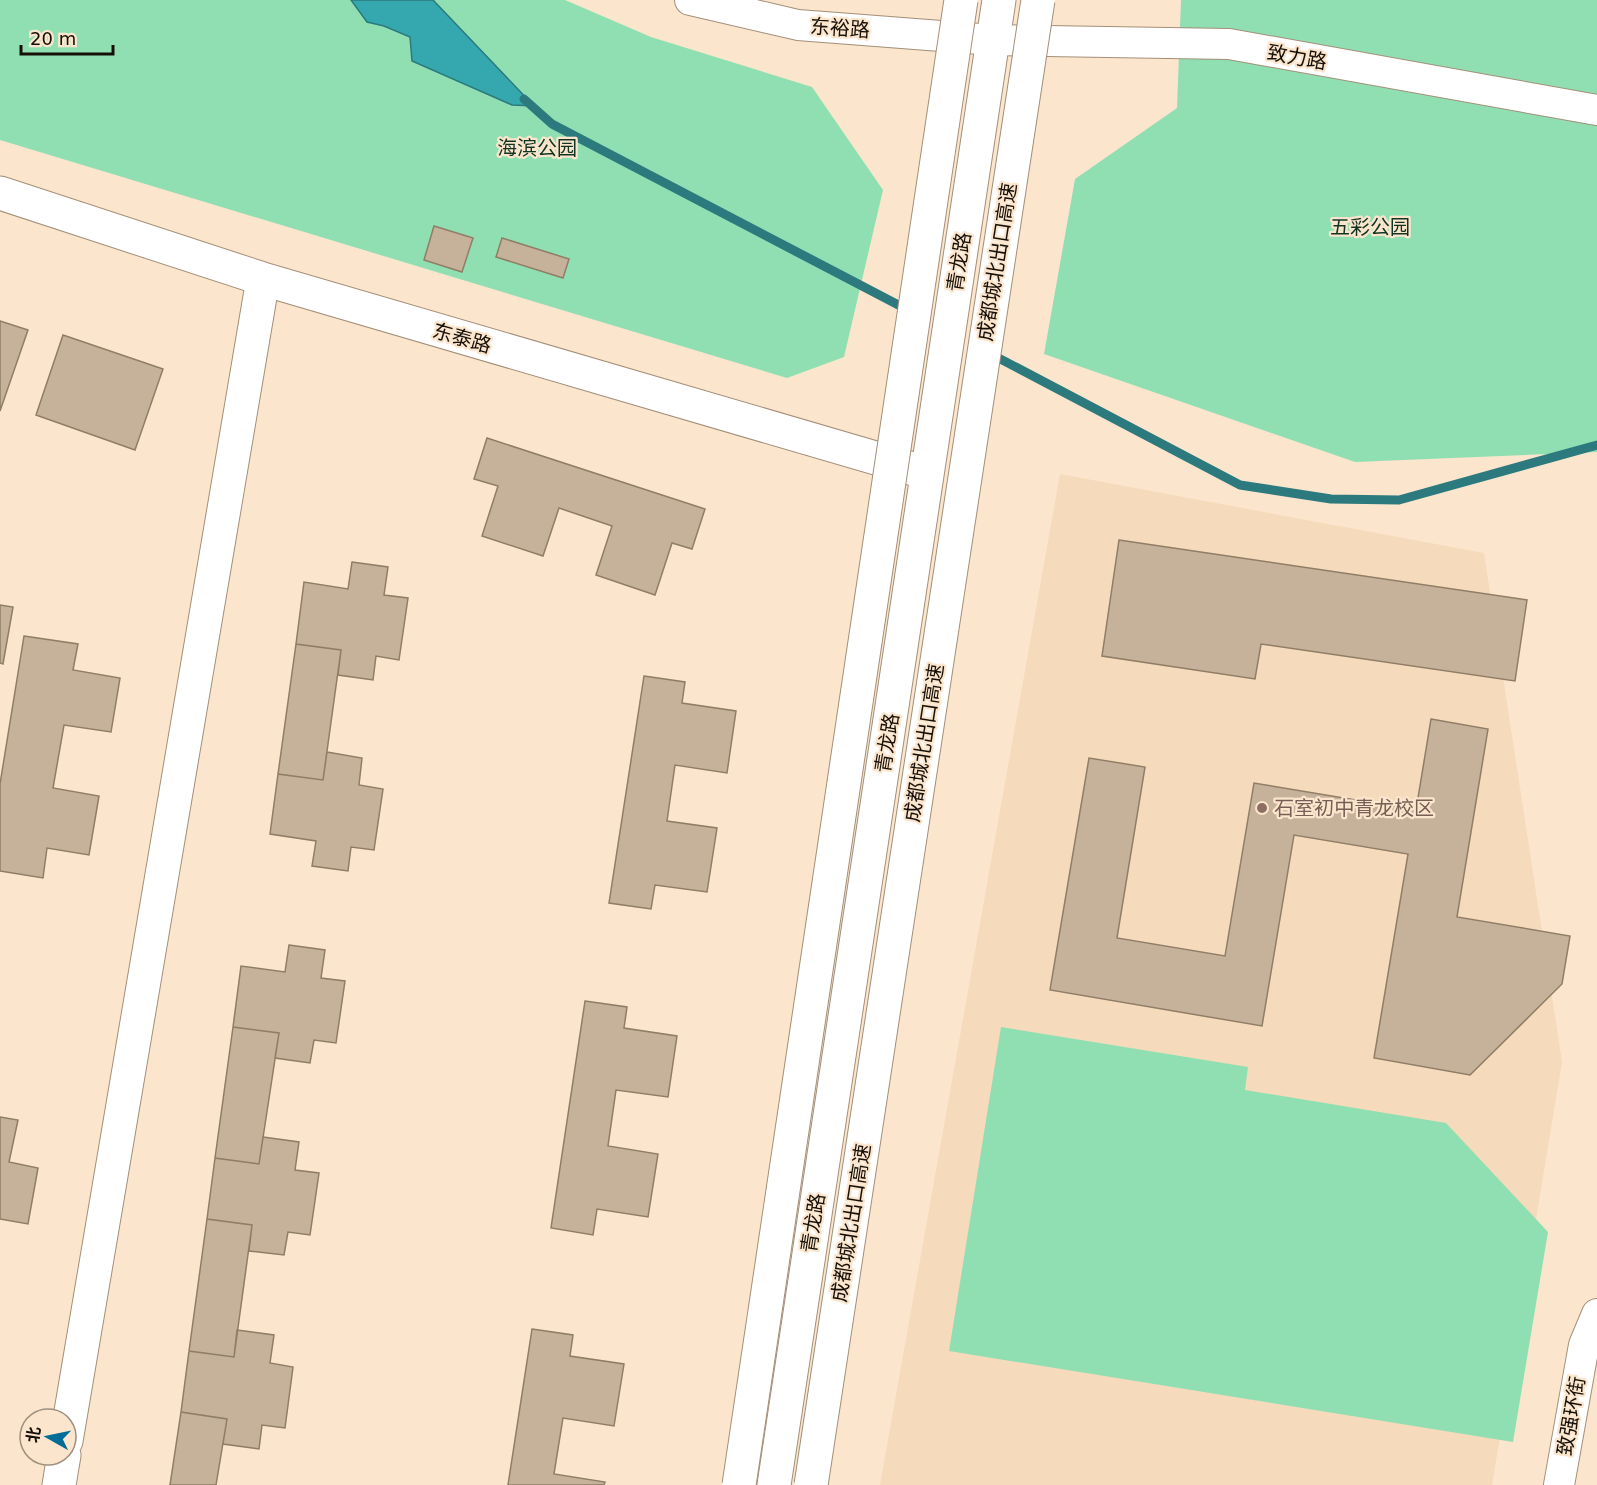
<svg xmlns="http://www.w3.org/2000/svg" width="1597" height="1485" viewBox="0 0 1597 1485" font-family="'DejaVu Sans','Noto Sans SC',sans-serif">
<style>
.built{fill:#f5dabb}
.green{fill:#90dfb3}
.water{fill:#35a8af;stroke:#2c7a7d;stroke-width:1.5}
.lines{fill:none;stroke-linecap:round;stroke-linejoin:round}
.stream{stroke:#2c7a7d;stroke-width:9}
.building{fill:#c6b29a;stroke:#907d66;stroke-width:1.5}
.minor-casing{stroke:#a38f78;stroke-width:32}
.tertiary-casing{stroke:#a38f78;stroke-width:35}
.minor{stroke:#fff;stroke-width:30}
.tertiary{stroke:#fff;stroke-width:33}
.motorway-bridge-casing{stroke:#a38f78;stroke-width:35;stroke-linecap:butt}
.motorway-bridge{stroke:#fff;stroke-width:33}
.education-dot{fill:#8d6e63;stroke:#fbe6cd;stroke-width:2}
.labels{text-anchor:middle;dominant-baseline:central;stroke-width:4.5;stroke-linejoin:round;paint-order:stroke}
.street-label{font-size:20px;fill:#160f07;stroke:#fbe6cd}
.park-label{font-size:20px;fill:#113422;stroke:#fbe6cd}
.education-label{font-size:20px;fill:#785e54;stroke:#fbe6cd;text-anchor:start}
</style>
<rect width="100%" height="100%" fill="#fbe6cd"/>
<!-- built -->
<path class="built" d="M1060 474 1484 553 1562 1062 1492 1485H880Z"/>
<!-- green -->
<path class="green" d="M0 0H565L651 37 812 87 883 190 844 357 787 378 0 140Z
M1181 0H1597V452L1355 462 1044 354 1075 179 1177 108Z
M1001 1027 1248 1067 1245 1090 1446 1123 1548 1232 1513 1442 949 1351Z"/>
<!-- water -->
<path class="water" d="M351 0H433L534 106 512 105 412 61 410 37 384 26 367 22Z"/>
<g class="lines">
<!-- stream -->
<path class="stream" d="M524 99 552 124 908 310
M989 353 1240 485 1331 499 1399 500 1597 445"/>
</g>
<!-- building -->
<path class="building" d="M434 226 473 238 462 272 424 260Z
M502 238 569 259 563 278 496 257Z
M0 321 28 330 0 411Z
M63 335 163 369 135 450 36 415Z
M487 438 705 509 692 549 672 543 655 595 596 575 612 526 559 508 543 556 482 536 498 486 474 479Z
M1119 540 1527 600 1515 681 1261 644 1255 679 1102 656Z
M352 562 388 567 384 595 408 598 399 660 376 656 373 680 338 675 341 650 296 644 304 582 348 589Z
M0 605 13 607 3 664 0 663Z
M24 636 78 644 73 670 120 678 111 732 64 725 53 788 99 796 89 855 47 848 43 878 0 871V784Z
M296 644 341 650 323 780 278 774Z
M644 676 685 682 682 703 736 711 727 773 675 765 667 821 717 828 707 892 655 885 651 909 609 903Z
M1431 719 1488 729 1457 917 1570 936 1562 984 1470 1075 1374 1058 1408 854 1294 835 1262 1026 1050 990 1089 758 1145 767 1117 938 1225 956 1254 783 1416 810Z
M327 752 362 758 359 785 383 789 374 850 351 847 348 871 312 866 316 841 270 834 278 774 323 780Z
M289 945 325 950 321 978 345 981 336 1043 314 1040 310 1063 275 1058 279 1033 233 1027 241 966 285 972Z
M585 1001 627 1007 624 1028 677 1036 668 1097 616 1090 608 1146 658 1154 648 1217 597 1209 593 1235 551 1228Z
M233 1027 279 1033 259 1164 215 1158Z
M0 1117 18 1120 9 1162 38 1168 28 1224 0 1219Z
M263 1137 299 1142 295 1170 319 1173 310 1235 288 1232 284 1255 249 1251 252 1225 207 1219 215 1158 259 1164Z
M207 1219 252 1225 234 1357 189 1351Z
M532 1329 573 1335 570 1356 624 1364 614 1426 563 1418 554 1474 605 1482 604 1485H508Z
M237 1330 274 1335 270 1363 293 1367 285 1428 262 1425 259 1449 223 1444 227 1419 181 1412 189 1351 234 1357Z
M181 1412 227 1419 216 1485H170Z"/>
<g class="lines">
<!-- minor casing -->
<g class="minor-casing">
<path id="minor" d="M690 0 798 25 993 40 1229 44 1597 110
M1559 1485 1584 1345 1597 1314"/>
</g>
<!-- tertiary casing -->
<g class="tertiary-casing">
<path id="tertiary" d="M0 193 263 279 920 471
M66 1441 263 279
M59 1485 64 1455
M774 1485 999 0"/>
</g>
<!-- minor -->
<use href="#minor" class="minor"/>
<!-- tertiary -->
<use href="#tertiary" class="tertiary"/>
<!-- motorway-bridge casing -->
<g class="motorway-bridge-casing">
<path id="motorway-bridge" d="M739 1485 961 0
M811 1485 1038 0"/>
</g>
<!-- motorway-bridge -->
<use href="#motorway-bridge" class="motorway-bridge"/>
</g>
<!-- markers -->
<circle class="education-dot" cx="1262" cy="808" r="6"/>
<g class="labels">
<!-- street labels -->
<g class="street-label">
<text transform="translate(840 28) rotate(4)">东裕路</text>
<text transform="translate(1297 57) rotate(10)">致力路</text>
<text transform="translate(959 262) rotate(-81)">青龙路</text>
<text transform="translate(997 262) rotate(-81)">成都城北出口高速</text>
<text transform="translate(462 338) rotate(16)">东泰路</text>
<text transform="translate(887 743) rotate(-81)">青龙路</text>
<text transform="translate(924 743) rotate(-81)">成都城北出口高速</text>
<text transform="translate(813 1223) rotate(-81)">青龙路</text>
<text transform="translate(851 1223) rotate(-81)">成都城北出口高速</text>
<text transform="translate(1571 1416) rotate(-80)">致强环街</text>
</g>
<!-- park labels -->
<g class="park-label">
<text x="537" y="148">海滨公园</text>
<text x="1370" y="227">五彩公园</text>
</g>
<!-- education labels -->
<g class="education-label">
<text x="1274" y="808">石室初中青龙校区</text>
</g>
</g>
<!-- north arrow -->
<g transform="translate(48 1437) rotate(279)"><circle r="28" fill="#fbe6cd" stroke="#9f907e" stroke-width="1.5"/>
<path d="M0-4.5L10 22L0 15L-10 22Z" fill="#006c98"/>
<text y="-9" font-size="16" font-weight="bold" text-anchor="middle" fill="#160f07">北</text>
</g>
<!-- scale -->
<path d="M21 45v9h92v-9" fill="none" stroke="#160f07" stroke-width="3"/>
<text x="30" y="45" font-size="18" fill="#160f07" stroke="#fbe6cd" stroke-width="4.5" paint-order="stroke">20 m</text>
</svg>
